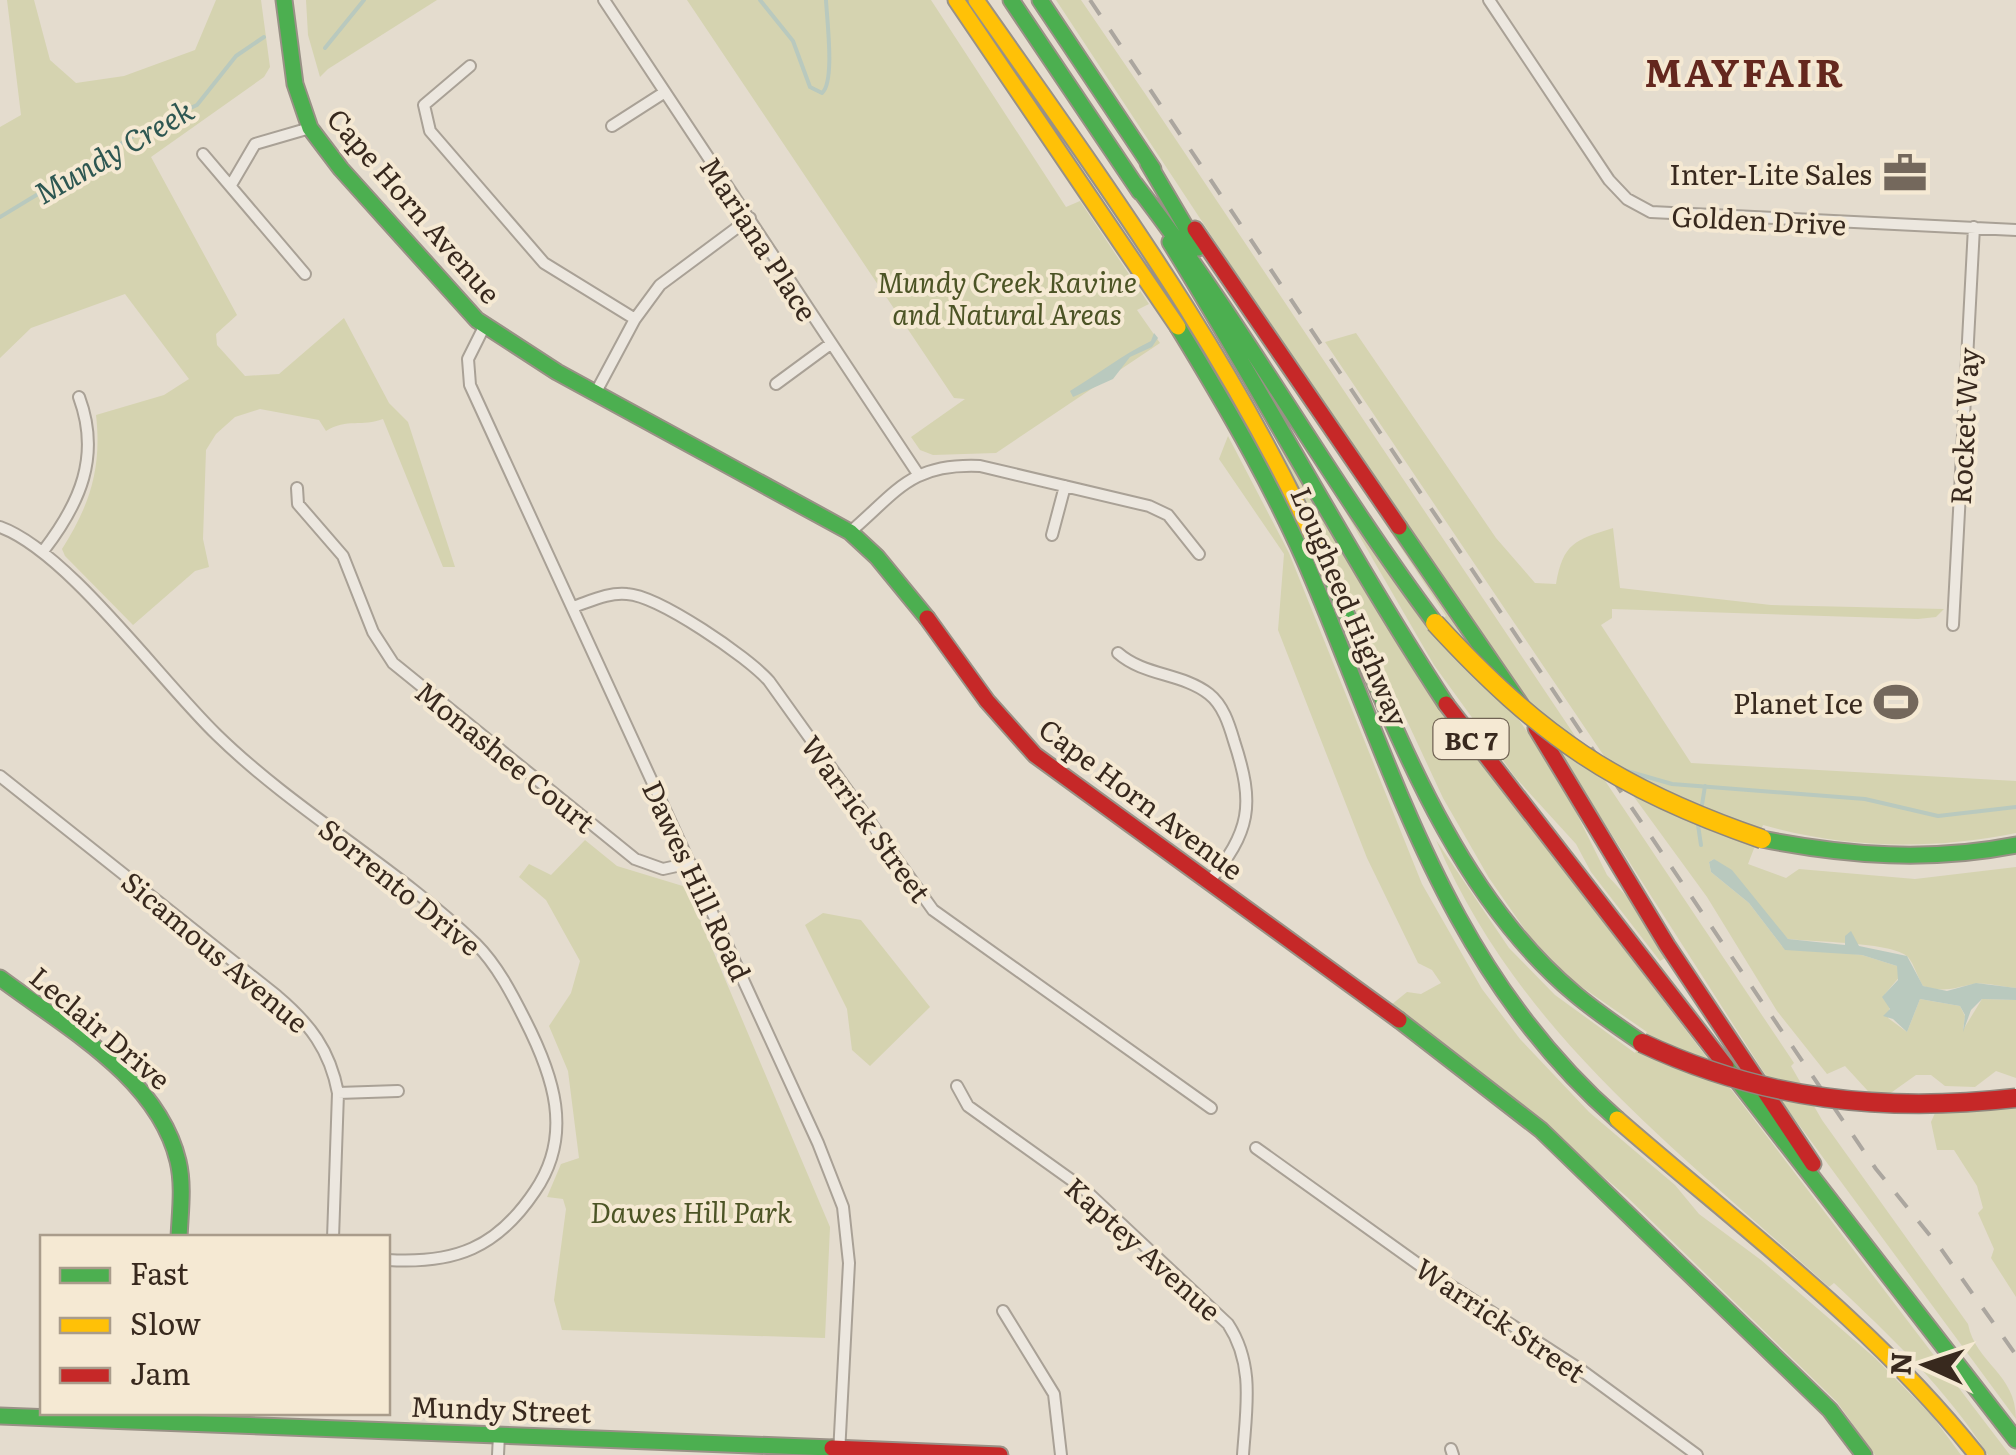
<svg xmlns="http://www.w3.org/2000/svg" width="2016" height="1455" viewBox="0 0 2016 1455" font-family="Literata,serif">
<style>
.green{fill:#d5d3b0}
.water{fill:#b9c9be}
.lines{fill:none;stroke-linecap:round;stroke-linejoin:round}
.stream{stroke:#b9c9be;stroke-width:4}
.street-casing{stroke:#a9a196;stroke-width:14}
.fast-casing{stroke:#999186;stroke-width:19}
.slow-casing{stroke:#999186;stroke-width:19}
.jam-casing{stroke:#999186;stroke-width:19}
.street{stroke:#ece7df;stroke-width:10}
.fast{stroke:#4caf50;stroke-width:15}
.slow{stroke:#ffc107;stroke-width:15}
.jam{stroke:#c62828;stroke-width:15}
.rail{stroke:#aba69f;stroke-width:4;stroke-dasharray:18 18;stroke-linecap:butt}
.slow-bridge-casing{stroke:#8f877e;stroke-width:21;stroke-linecap:butt}
.jam-bridge-casing{stroke:#8f877e;stroke-width:21;stroke-linecap:butt}
.slow-bridge{stroke:#ffc107;stroke-width:18}
.jam-bridge{stroke:#c62828;stroke-width:18}
.labels{text-anchor:middle;dominant-baseline:central;stroke-width:8;stroke-linejoin:round;paint-order:stroke}
.shield{fill:#f5e9d3;stroke:#716354;stroke-width:2.5}
.shield-label{font-size:25px;font-weight:bold;fill:#38291e}
.poi-label{font-size:28px;fill:#38291e;stroke:#f5e9d3;text-anchor:end}
.street-label{font-size:28px;fill:#38291e;stroke:#f5e9d3}
.park-label{font-size:28px;font-style:italic;fill:#4c5425;stroke:#f5e9d3}
.water-label{font-size:30px;font-style:italic;fill:#2e5752;stroke:#f5e9d3}
.district-label{font-size:38px;font-weight:bold;letter-spacing:2.5px;fill:#64271e;stroke:#f5e9d3}
</style>
<rect width="100%" height="100%" fill="#e4dcce"/>
<!-- green -->
<path class="green" d="M7 0H34L50 60 76 83 124 76 195 50 216 0H261L270 67 264 77 151 157 237 315 216 334 217 345 245 376 279 374 344 318 389 403 408 422 455 567H443L383 419C362 427 347 418 326 431L319 420 260 409 235 417 216 434 206 450 203 539 209 567 195 571 133 625 65 556 62 549C90 505 102 468 96 415L164 395 189 379 125 294 31 328 0 358V127L21 115Z
M437 0 328 69 320 77 308 35 306 0Z
M687 0H931L1066 207 1080 201 1149 304 1137 310 1160 343 996 453 933 455 920 450 911 437 965 399 954 398Z
M1056 0H1081L1146 95 1794 1063 1791 1066 1822 1120 1968 1324C1976 1364 2016 1373 2016 1419L1788 1110 1527 702 1269 323Z
M1356 333 1496 538 1535 583 1556 584C1563 543 1575 540 1613 528L1620 588 1771 605 1944 609 1936 617 1918 619 1612 609V618L1601 625 1691 763 2016 781V833C1932 850 1846 849 1763 825L1748 864 1786 878 1799 869 1915 879 2016 867V988C2003 987 1985 982 1973 984 1954 988 1943 993 1923 986 1918 978 1914 964 1908 957 1893 942 1813 942 1788 939L1714 859 1709 862 1711 872 1749 903 1782 946 1862 955 1897 966 1901 975 1885 994 1890 1005 1888 1018 1907 1032 1920 999 1960 1006 1965 1016 1963 1030 1982 999 2016 1000V1078L1996 1071 1975 1087 1945 1086 1931 1075H1916L1878 1102 1845 1066 1827 1074 1777 1011 1707 897 1602 753 1325 342Z
M1269 425 1421 683 2010 1455H1988C1947 1389 1888 1334 1834 1283L1829 1287C1677 1149 1519 1034 1436 840L1509 948 1555 995 1635 1053 1647 1032 1573 981 1530 937 1489 878 1443 798Z
M1228 436 1289 553 1422 884 1482 989 1520 1039 1589 1112 1675 1185 1699 1214 1761 1260 1875 1358 1933 1417 1961 1455H1875L1837 1402 1627 1197 1532 1115 1391 1005 1407 992 1421 994 1441 983 1432 970 1418 963 1367 858 1278 630 1284 554 1219 459Z
M1333 445 1534 742 1566 792 1607 875 1629 899 1665 958 1660 961 1591 872 1576 844 1515 777 1434 665 1323 473 1429 630 1446 616Z
M585 840 617 866 686 887 830 1227 825 1338 562 1330 554 1300 566 1209 563 1199 547 1197 561 1164 579 1158 568 1071 549 1026 571 993 580 961 546 900 519 877 529 864 551 875Z
M823 913 861 920 930 1007 870 1066 852 1050 847 1009 805 925Z
M2016 1100V1297L1991 1258 1994 1249 1978 1213 1983 1208 1977 1186 1954 1150H1937L1931 1122 1935 1113Z"/>
<!-- water -->
<path class="water" d="M1154 333 1158 338 1152 347 1130 357 1113 379 1073 397 1070 391C1098 374 1122 355 1151 341Z
M1714 859 1732 870 1788 939 1845 945V936L1851 931 1859 946 1907 956 1923 986 1947 991 1976 983 2016 988V1000L1982 999 1971 1010 1963 1032 1965 1015 1960 1006 1920 999 1907 1032 1893 1019 1883 1016 1890 1009 1882 997 1898 980 1897 966 1862 955 1785 950 1749 903 1711 872 1709 862Z"/>
<g class="lines">
<!-- stream -->
<path class="stream" d="M760 0 793 41 810 87 822 93C835 82 827 21 826 0
M325 48 364 0
M0 217 147 128 197 105 236 56 264 37
M1620 769 1672 784 1865 799 1938 816 2016 807
M1701 811 1705 786
M1698 825 1701 845"/>
<!-- street casing -->
<g class="street-casing">
<path id="street" d="M604 0 918 474
M1489 0 1609 180 1627 199 1651 212 2016 230
M470 66 424 105 430 131 544 263 635 319
M612 126 665 92
M203 154 305 274
M231 185 255 144 310 128
M484 327 468 359 470 385 818 1143 843 1207 849 1263 839 1454
M776 384 829 345
M596 392 635 319 660 285 750 218
M297 488 298 504 343 556 373 632 393 663 635 859 663 869 690 863
M0 527C67 551 160 680 217 735 296 812 396 867 476 944 497 965 512 994 525 1020 553 1075 574 1134 535 1191 497 1248 455 1264 388 1260
M850 532C897 492 910 463 980 466L1149 506 1168 515 1199 554
M1052 535 1065 486
M44 550C80 503 101 456 79 397
M573 607C591 601 609 592 627 594 659 596 748 657 769 681L933 910 1211 1108
M1953 625 1974 227
M1118 653C1144 676 1182 673 1209 694 1223 705 1229 724 1234 741 1255 805 1251 831 1208 883
M0 776 277 996C310 1024 330 1050 338 1093L333 1238
M957 1086 968 1106 1084 1189 1228 1324C1255 1365 1246 1409 1243 1455
M338 1093 398 1091
M1256 1148 1425 1269 1581 1370 1697 1455
M1003 1311 1054 1394 1061 1455
M1451 1449 1453 1455
M498 1455 499 1435"/>
</g>
<!-- fast casing -->
<g class="fast-casing">
<path id="fast" d="M284 0 295 84 310 128 341 169 477 320 557 372 850 532 877 557 927 618
M1011 0 1140 192
M1040 0 1153 169
M1148 163 1198 248
M1135 184C1244 325 1329 481 1435 623
M1170 242C1264 395 1348 554 1446 704
M1178 327C1228 409 1277 493 1314 582 1397 780 1449 972 1617 1119
M1399 527 1521 705
M1328 571C1391 716 1449 888 1574 993 1595 1011 1619 1027 1642 1043
M1762 839C1848 856 1930 862 2016 845
M0 978C65 1027 158 1077 178 1161 184 1186 180 1213 179 1238
M1399 1020 1541 1130 1830 1410 1864 1455
M1726 1066 2016 1440
M0 1416 832 1448"/>
</g>
<!-- slow casing -->
<g class="slow-casing">
<path id="slow" d="M956 0 1178 327
M976 0C1104 183 1239 365 1328 571
M1617 1119C1742 1228 1873 1324 1977 1455"/>
</g>
<!-- jam casing -->
<g class="jam-casing">
<path id="jam" d="M1195 229 1399 527
M927 618 987 701 1035 755 1399 1020
M1446 704 1726 1066
M1536 728 1667 945 1813 1164
M832 1448 1000 1455"/>
</g>
<!-- street -->
<use href="#street" class="street"/>
<!-- fast -->
<use href="#fast" class="fast"/>
<!-- slow -->
<use href="#slow" class="slow"/>
<!-- jam -->
<use href="#jam" class="jam"/>
<!-- rail -->
<path class="rail" d="M1090 0 1762 1002 1876 1169 1941 1249 2016 1355"/>
<!-- slow-bridge casing -->
<g class="slow-bridge-casing">
<path id="slow-bridge" d="M1435 623C1539 736 1616 789 1762 839"/>
</g>
<!-- jam-bridge casing -->
<g class="jam-bridge-casing">
<path id="jam-bridge" d="M1642 1043C1763 1100 1884 1113 2016 1098"/>
</g>
<!-- slow-bridge -->
<use href="#slow-bridge" class="slow-bridge"/>
<!-- jam-bridge -->
<use href="#jam-bridge" class="jam-bridge"/>
</g>
<!-- icons -->
<defs>
<g id="office-bare" transform="scale(3.45)"><path d="M-6-3h4V-5.5h4V-3h4V5H-6ZM-1-4.5V-3h2v-1.5ZM-6 0V1H6V0Z" fill="#74685c" stroke="#f5e9d3" stroke-width="2.5" paint-order="stroke"/></g>
<g id="stadium-bare" transform="scale(3.45)"><path d="M0-5a6.5 5 0 1 0 0 10a6.5 5 0 1 0 0-10ZM-3.5-1.8h7v3.6h-7Z" fill="#74685c" stroke="#f5e9d3" stroke-width="2.5" paint-order="stroke"/></g>
</defs>
<g fill-rule="evenodd">
<use href="#office-bare" x="1905" y="173"/>
<use href="#stadium-bare" x="1896" y="702"/>
</g>
<g class="labels">
<!-- shield labels -->
<rect class="shield" x="1433.5" y="719" width="75" height="40" rx="8"/>
<g class="shield-label">
<text x="1471" y="739">BC 7</text>
</g>
<!-- poi labels -->
<g class="poi-label">
<text x="1872" y="173">Inter-Lite Sales</text>
<text x="1863" y="702">Planet Ice</text>
</g>
<!-- street labels -->
<g class="street-label">
<text transform="translate(415 205) rotate(49)">Cape Horn Avenue</text>
<text transform="translate(1759 219) rotate(3)">Golden Drive</text>
<text transform="translate(760 238) rotate(57)">Mariana Place</text>
<text transform="translate(1963 426) rotate(-87)">Rocket Way</text>
<text transform="translate(1351 606) rotate(67)">Lougheed Highway</text>
<text transform="translate(506 756) rotate(39)">Monashee Court</text>
<text transform="translate(1142 798) rotate(37)">Cape Horn Avenue</text>
<text transform="translate(867 818) rotate(54)">Warrick Street</text>
<text transform="translate(698 880) rotate(65)">Dawes Hill Road</text>
<text transform="translate(401 886) rotate(39)">Sorrento Drive</text>
<text transform="translate(216 951) rotate(40)">Sicamous Avenue</text>
<text transform="translate(101 1027) rotate(40)">Leclair Drive</text>
<text transform="translate(1144 1248) rotate(42)">Kaptey Avenue</text>
<text transform="translate(1501 1319) rotate(34)">Warrick Street</text>
<text transform="translate(501 1408) rotate(2)">Mundy Street</text>
</g>
<!-- park labels -->
<g class="park-label">
<text x="1007" y="281">Mundy Creek Ravine<tspan x="1007" dy="32">and Natural Areas</tspan></text>
<text x="691" y="1211">Dawes Hill Park</text>
</g>
<!-- water labels -->
<g class="water-label">
<text transform="translate(113 150) rotate(-30)">Mundy Creek</text>
</g>
<!-- district labels -->
<g class="district-label">
<text x="1745" y="70">MAYFAIR</text>
</g>
</g>
<!-- legend -->
<rect x="40" y="1235" width="350" height="180" fill="#f5e9d3" stroke="#a99c8b" stroke-width="2.5"/>
<rect x="60" y="1268" width="50" height="15" fill="#4caf50" stroke="#a99c8b" stroke-width="2.5"/>
<text x="130" y="1285" font-size="30" fill="#38291e">Fast</text>
<rect x="60" y="1318" width="50" height="15" fill="#ffc107" stroke="#a99c8b" stroke-width="2.5"/>
<text x="130" y="1335" font-size="30" fill="#38291e">Slow</text>
<rect x="60" y="1368" width="50" height="15" fill="#c62828" stroke="#a99c8b" stroke-width="2.5"/>
<text x="130" y="1385" font-size="30" fill="#38291e">Jam</text>
<!-- north arrow -->
<g transform="translate(1926 1365) rotate(273)" stroke="#f5e9d3" stroke-width="8" paint-order="stroke">
<path d="M0-8L18 38L0 25L-18 38Z" fill="#38291e"/>
<text y="-15" font-size="28" font-weight="bold" text-anchor="middle" fill="#38291e">N</text>
</g>
</svg>
